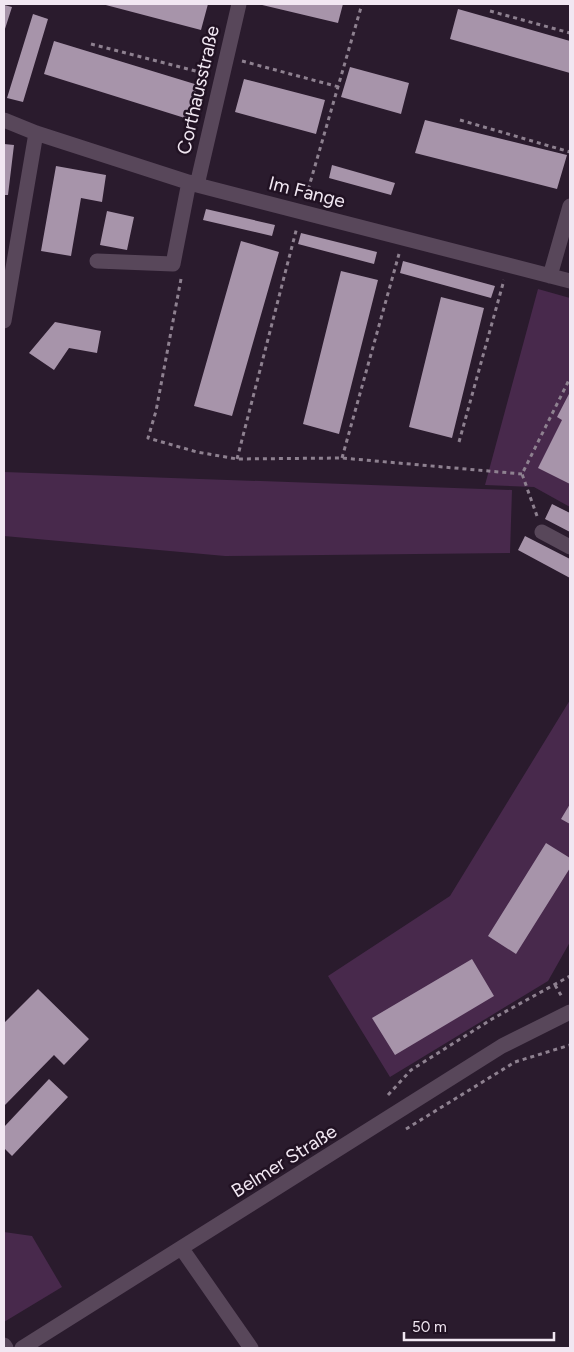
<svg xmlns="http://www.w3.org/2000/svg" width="574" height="1352" viewBox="0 0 574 1352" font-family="Figtree,sans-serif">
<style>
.green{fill:#48294c}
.building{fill:#a794aa}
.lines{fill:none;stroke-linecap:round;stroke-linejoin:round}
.path{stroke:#8e8190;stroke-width:3;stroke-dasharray:4 4;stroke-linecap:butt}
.minor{stroke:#58475a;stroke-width:15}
.labels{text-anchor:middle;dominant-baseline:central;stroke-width:5;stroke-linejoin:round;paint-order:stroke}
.street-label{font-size:19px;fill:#f1e7f2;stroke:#211223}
</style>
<rect width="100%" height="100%" fill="#2a1b2d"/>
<!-- green -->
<path class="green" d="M538 289 570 298V507L534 487 485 485Z
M4 472 512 490 510 553 225 556 4 536Z
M570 700V942L548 981 390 1077 328 976 450 896Z
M4 1232 32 1236 62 1287 4 1322Z"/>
<!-- building -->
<path class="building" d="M102 4H208L201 30Z
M258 4H343L338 23Z
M4 5 12 7 4 32Z
M458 9 570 41V73L450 39Z
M33 14 48 19 23 102 7 98Z
M54 41 198 85 188 119 44 74Z
M350 67 409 83 401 114 341 97Z
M244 79 325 100 316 134 235 112Z
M425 120 567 155 557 189 415 153Z
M4 144 14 145 8 195H4Z
M332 165 395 183 391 195 329 178Z
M56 166 106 175 102 202 81 198 71 256 41 251Z
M206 209 275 225 272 236 203 220Z
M107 211 134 217 127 250 100 245Z
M301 233 377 252 374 264 298 244Z
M241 241 279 252 232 416 194 406Z
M403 261 495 286 491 298 400 273Z
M341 271 378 280 339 434 303 424Z
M441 297 484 308 452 438 409 427Z
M55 322 101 331 97 353 69 348 54 370 29 353Z
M570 392V484L538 468 562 420 557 417Z
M552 504 570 513V532L545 519Z
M525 536 570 559V578L518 550Z
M570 804V824L561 819Z
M546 843 570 858V868L516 954 488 936Z
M472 959 494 996 395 1055 372 1018Z
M38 989 89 1039 64 1065 54 1055 4 1106V1023Z
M49 1079 68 1097 12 1156 4 1148V1127Z"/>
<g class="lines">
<!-- path -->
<path class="path" d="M490 11 570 33
M91 44 207 74
M242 61 339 87
M460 120 570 152
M306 197 362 4
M181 279 156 411 148 438 197 452 237 459 342 458 522 474
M459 442 504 280
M342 458 399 254
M237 459 297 227
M537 516 522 474 570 378
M555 985 562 997
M388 1095 411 1070 492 1019 570 976
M406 1129 515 1062 570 1045"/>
<!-- minor -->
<path class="minor" d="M4 120 36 133 197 185 570 281
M197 185 239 4
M97 261 173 264 189 182
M550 276 570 206
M4 321 36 133
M542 532 570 547
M182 1249 251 1348
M4 1345 6 1348
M22 1348 502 1046 570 1012"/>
</g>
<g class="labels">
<!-- street labels -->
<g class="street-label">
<text transform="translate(198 90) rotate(-77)">Corthausstraße</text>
<text transform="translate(307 192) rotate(14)">Im Fange</text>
<text transform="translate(284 1161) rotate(-32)">Belmer Straße</text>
</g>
</g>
<!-- border -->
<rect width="574" height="1352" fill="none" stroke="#f1e7f2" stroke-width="10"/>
<!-- scale -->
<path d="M404 1332v8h150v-8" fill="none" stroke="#f1e7f2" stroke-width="2.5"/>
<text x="412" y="1332" font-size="15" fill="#f1e7f2" stroke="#211223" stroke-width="4" paint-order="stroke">50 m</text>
</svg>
